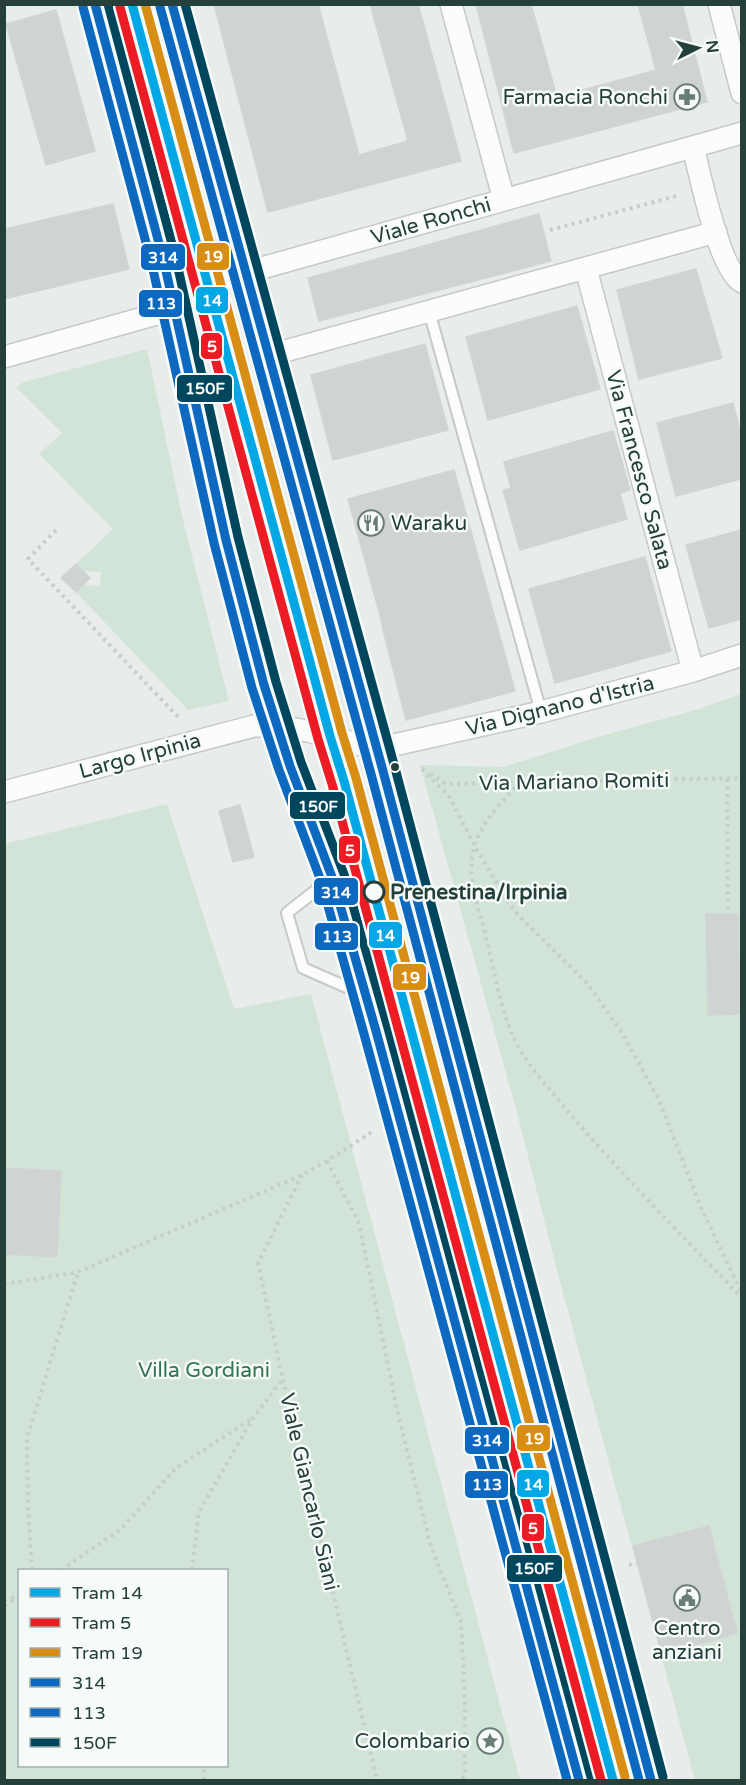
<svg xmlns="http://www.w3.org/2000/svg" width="746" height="1785" viewBox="0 0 746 1785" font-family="'Varela Round',sans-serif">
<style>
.green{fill:#d2e4d8;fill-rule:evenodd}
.building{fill:#cfd3d2;stroke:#d0d5d3;stroke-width:1.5}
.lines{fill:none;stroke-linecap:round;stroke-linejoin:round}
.lane-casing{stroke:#c5c9c7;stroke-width:14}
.street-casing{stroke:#c5c9c7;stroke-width:24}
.secondary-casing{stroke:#c3c9c7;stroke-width:32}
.path{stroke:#c6cecc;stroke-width:4;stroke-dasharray:3 4.5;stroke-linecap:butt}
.lane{stroke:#fcfcfc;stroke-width:10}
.street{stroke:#fcfcfc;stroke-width:21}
.secondary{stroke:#fcfcfc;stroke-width:28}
.bus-1-casing{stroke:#f6faf9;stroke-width:14}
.bus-2-casing{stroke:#f6faf9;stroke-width:14}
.bus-3-casing{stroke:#f6faf9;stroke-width:14}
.bus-1{stroke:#0c69bf;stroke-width:9}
.bus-2{stroke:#0c69bf;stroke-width:9}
.bus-3{stroke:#00475d;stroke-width:9}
.tram-1-casing{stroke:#f6faf9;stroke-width:14}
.tram-2-casing{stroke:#f6faf9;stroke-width:14}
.tram-3-casing{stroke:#f6faf9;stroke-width:14}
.tram-1{stroke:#02a8e6;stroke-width:9}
.tram-2{stroke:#ed1c24;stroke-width:9}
.tram-3{stroke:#d88e15;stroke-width:9}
.bus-dot{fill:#25403a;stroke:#f6faf9;stroke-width:2}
.stop-dot{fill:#f6faf9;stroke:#25403a;stroke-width:3}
.labels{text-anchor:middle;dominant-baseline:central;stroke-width:5;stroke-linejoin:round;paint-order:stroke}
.poi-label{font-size:21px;fill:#25403a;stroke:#f6faf9;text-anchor:end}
.street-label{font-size:21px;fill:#25403a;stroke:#f6faf9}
.stop-label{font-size:21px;font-weight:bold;fill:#25403a;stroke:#f6faf9;text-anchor:start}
.park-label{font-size:21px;fill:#30754f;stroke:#f6faf9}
.line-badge{stroke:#f6faf9;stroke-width:2}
.badge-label{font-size:16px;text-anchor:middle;font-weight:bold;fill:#fff}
</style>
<rect width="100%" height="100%" fill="#e8ecea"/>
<!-- green -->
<path class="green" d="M147 349 182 516 229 701 188 710 76 592 83 585 100 586 101 572 83 571 76 564 113 529 39 454 62 433 16 387 24 382Z
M741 694V1780H695L559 1278 516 1109 420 765 504 767 594 738 699 709Z
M167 804 234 1009 311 994 520 1780H5L4 844ZM20 1570H226V1766H20Z"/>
<!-- building -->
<path class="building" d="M214 4H318L359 155 408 141 370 4H418L461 161 268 212Z
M476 4H531L557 97 656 70 638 4H682L707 102 514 153Z
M56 10 95 151 46 165 6 24Z
M113 204 129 269 4 299V229Z
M539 214 551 261 319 321 308 278Z
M696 269 722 358 639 379 617 290Z
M577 306 600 389 488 420 466 337Z
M425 344 448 430 333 460 311 375Z
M733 403 741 435V479L676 496 657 423Z
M613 431 630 490 620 493 627 519 520 550 503 490 511 488 504 462Z
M454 470 515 691 406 720 382 626H383L348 499Z
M741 530V619L709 628 686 545Z
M645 557 671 651 555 683 529 589Z
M76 564 90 578 76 592 61 578Z
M240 805 254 857 233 862 219 811Z
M706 914H738L740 1014 708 1015Z
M4 1168 61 1171 57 1257 4 1254Z
M709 1526 737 1633 662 1655 633 1546Z"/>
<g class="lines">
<!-- lane casing -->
<g class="lane-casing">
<path id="lane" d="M135 4 348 780 617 1780
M429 311 541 712
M329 880 287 913 303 968 360 993"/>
</g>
<!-- street casing -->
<g class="street-casing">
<path id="street" d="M451 4 504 200
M719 4 742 93
M693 147C700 174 719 270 742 282
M586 269 693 671
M267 356 716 232
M4 357 157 314 216 282 244 273 742 133
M4 792 254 726H277L308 731 376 749 541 712 693 671 742 655"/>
</g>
<!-- secondary casing -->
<g class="secondary-casing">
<path id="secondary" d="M95 4 164 262 226 540 264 685 290 766 332 877 376 1031 579 1780
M172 4 383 771 651 1780"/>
</g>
<!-- path -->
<path class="path" d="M550 230 680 195
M56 530 28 559 180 719
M422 769 449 796 474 845 514 911 587 983 623 1034 659 1100 702 1210 742 1293
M430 774 446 784 742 778
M727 779 728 914
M520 782C503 801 483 820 475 844 465 873 478 905 485 933 493 964 500 1006 512 1034 524 1063 552 1091 571 1115 625 1178 684 1238 742 1298
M327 1161 359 1223 398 1414 431 1547 461 1622 465 1698V1775L462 1780
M302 1175 258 1263 283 1380 377 1780
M4 1284 78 1272 302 1175 327 1161 375 1130
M629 1565 638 1563
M32 1570 28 1507 27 1438 78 1272
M61 1570 120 1530 176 1468 253 1418
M192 1570 199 1512 253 1418 282 1380
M4 1600 18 1596
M4 1605 20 1597
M204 1780V1766"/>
<!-- lane -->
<use href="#lane" class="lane"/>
<!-- street -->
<use href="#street" class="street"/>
<!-- secondary -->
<use href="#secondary" class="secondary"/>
<!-- bus-1 casing -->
<g class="bus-1-casing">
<path id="bus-1" d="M95 4 164 262 226 540 264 685 290 766 332 877 376 1031 579 1780
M172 4 383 771 651 1780"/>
</g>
<!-- bus-2 casing -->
<g class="bus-2-casing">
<path id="bus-2" d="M83 7 152 265 214 543 252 688 279 770 321 881 364 1034 567 1780
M160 7 371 774 639 1780"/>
</g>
<!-- bus-3 casing -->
<g class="bus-3-casing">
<path id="bus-3" d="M108 4 176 259 238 537 276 682 301 762 344 874 388 1028 591 1777
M185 4 395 768 663 1777"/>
</g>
<!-- bus-1 -->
<use href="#bus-1" class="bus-1"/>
<!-- bus-2 -->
<use href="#bus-2" class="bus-2"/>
<!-- bus-3 -->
<use href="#bus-3" class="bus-3"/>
<!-- tram-1 casing -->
<g class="tram-1-casing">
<path id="tram-1" d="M132 4 330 736 344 781 613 1780"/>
</g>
<!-- tram-2 casing -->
<g class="tram-2-casing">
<path id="tram-2" d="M120 7 318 739 332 784 601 1780"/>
</g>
<!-- tram-3 casing -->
<g class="tram-3-casing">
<path id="tram-3" d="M145 4 342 733 356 778 625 1777"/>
</g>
<!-- tram-1 -->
<use href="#tram-1" class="tram-1"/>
<!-- tram-2 -->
<use href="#tram-2" class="tram-2"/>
<!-- tram-3 -->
<use href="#tram-3" class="tram-3"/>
</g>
<!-- icons -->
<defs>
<g id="pharmacy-ring" transform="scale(1.35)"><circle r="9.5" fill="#f6faf9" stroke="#697c78" stroke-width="1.5"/><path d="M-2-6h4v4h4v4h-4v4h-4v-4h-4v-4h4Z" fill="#697c78"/></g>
<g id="restaurant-ring" transform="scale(1.35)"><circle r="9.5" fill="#f6faf9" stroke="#697c78" stroke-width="1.5"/><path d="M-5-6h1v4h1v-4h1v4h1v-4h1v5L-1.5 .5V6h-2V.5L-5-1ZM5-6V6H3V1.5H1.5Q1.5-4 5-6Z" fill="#697c78"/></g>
<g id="civic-ring" transform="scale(1.35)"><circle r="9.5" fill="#f6faf9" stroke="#697c78" stroke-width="1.5"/><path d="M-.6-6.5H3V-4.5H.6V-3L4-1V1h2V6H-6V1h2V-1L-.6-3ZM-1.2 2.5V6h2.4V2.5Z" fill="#697c78"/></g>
<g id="sight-ring" transform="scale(1.35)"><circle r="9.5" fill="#f6faf9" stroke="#697c78" stroke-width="1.5"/><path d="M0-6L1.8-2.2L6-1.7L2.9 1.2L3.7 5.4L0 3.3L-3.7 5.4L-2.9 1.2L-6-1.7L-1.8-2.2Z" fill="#697c78"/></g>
</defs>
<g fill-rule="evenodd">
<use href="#pharmacy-ring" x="687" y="97"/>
<use href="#restaurant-ring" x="371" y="523"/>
<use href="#civic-ring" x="687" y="1598"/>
<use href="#sight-ring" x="490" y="1741"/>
</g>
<!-- markers -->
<circle class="bus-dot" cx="395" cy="767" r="5"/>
<circle class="stop-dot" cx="374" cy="892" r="10"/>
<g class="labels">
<!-- poi labels -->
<g class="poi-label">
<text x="668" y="97">Farmacia Ronchi</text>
<text x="391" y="523" text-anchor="start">Waraku</text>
<text x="687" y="1628" text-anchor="middle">Centro<tspan x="687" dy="24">anziani</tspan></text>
<text x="470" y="1741">Colombario</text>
</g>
<!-- street labels -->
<g class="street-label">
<text transform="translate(431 221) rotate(-16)">Viale Ronchi</text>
<text transform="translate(639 470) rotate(75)">Via Francesco Salata</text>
<text transform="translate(560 706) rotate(-14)">Via Dignano d'Istria</text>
<text transform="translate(140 756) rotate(-15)">Largo Irpinia</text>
<text transform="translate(574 782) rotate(-1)">Via Mariano Romiti</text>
<text transform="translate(309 1492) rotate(77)">Viale Giancarlo Siani</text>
</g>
<!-- stop labels -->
<g class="stop-label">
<text x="390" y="892">Prenestina/Irpinia</text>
</g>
<!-- park labels -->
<g class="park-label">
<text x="204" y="1370">Villa Gordiani</text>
</g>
</g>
<g class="line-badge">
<rect x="196" y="242" width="34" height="29" rx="6" fill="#d88e15"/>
<rect x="140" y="243" width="46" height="28" rx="6" fill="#0c69bf"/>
<rect x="195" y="286" width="34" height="28" rx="6" fill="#02a8e6"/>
<rect x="138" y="289" width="45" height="29" rx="6" fill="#0c69bf"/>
<rect x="200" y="332" width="23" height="28" rx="6" fill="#ed1c24"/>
<rect x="176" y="374" width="57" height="29" rx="6" fill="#00475d"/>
<rect x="289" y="791" width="57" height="29" rx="6" fill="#00475d"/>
<rect x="338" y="835" width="23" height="29" rx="6" fill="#ed1c24"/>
<rect x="313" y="877" width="46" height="29" rx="6" fill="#0c69bf"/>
<rect x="368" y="921" width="35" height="28" rx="6" fill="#02a8e6"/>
<rect x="314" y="922" width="45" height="29" rx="6" fill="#0c69bf"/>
<rect x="392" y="963" width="35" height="28" rx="6" fill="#d88e15"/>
<rect x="516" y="1424" width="35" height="28" rx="6" fill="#d88e15"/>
<rect x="464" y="1426" width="46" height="29" rx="6" fill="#0c69bf"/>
<rect x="516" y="1469" width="34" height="29" rx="6" fill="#02a8e6"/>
<rect x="464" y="1470" width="45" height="29" rx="6" fill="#0c69bf"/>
<rect x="521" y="1513" width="24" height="29" rx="6" fill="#ed1c24"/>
<rect x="506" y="1554" width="57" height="29" rx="6" fill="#00475d"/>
</g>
<g class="badge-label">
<text x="213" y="262">19</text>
<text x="163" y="263">314</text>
<text x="212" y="306">14</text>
<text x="161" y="309">113</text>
<text x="212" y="352">5</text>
<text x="205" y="394">150F</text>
<text x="318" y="812">150F</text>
<text x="350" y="856">5</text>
<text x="336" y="898">314</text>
<text x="385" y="941">14</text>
<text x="337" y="942">113</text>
<text x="410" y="983">19</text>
<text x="534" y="1444">19</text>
<text x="487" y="1446">314</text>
<text x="533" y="1490">14</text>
<text x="487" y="1490">113</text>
<text x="533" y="1534">5</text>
<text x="534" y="1574">150F</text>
</g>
<!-- border -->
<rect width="746" height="1785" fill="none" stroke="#25403a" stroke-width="12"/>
<!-- legend -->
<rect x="18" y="1569" width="210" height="198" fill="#f6faf9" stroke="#a2b0ad" stroke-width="1.5"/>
<rect x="30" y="1588" width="30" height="9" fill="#02a8e6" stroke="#a2b0ad" stroke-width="1.5"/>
<text x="72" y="1599" font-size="18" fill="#25403a">Tram 14</text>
<rect x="30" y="1618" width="30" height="9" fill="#ed1c24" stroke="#a2b0ad" stroke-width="1.5"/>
<text x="72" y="1629" font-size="18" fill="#25403a">Tram 5</text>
<rect x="30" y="1648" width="30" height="9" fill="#d88e15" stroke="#a2b0ad" stroke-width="1.5"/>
<text x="72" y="1659" font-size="18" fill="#25403a">Tram 19</text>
<rect x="30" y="1678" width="30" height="9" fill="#0c69bf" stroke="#a2b0ad" stroke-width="1.5"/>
<text x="72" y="1689" font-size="18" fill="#25403a">314</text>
<rect x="30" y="1708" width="30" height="9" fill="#0c69bf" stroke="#a2b0ad" stroke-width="1.5"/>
<text x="72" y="1719" font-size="18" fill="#25403a">113</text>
<rect x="30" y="1738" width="30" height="9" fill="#00475d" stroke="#a2b0ad" stroke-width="1.5"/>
<text x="72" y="1749" font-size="18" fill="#25403a">150F</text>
<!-- north arrow -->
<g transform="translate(698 48) rotate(84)" stroke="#f6faf9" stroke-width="4.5" paint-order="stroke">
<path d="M0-4.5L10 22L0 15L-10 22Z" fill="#25403a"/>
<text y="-9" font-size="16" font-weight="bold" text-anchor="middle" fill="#25403a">N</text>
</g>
</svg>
